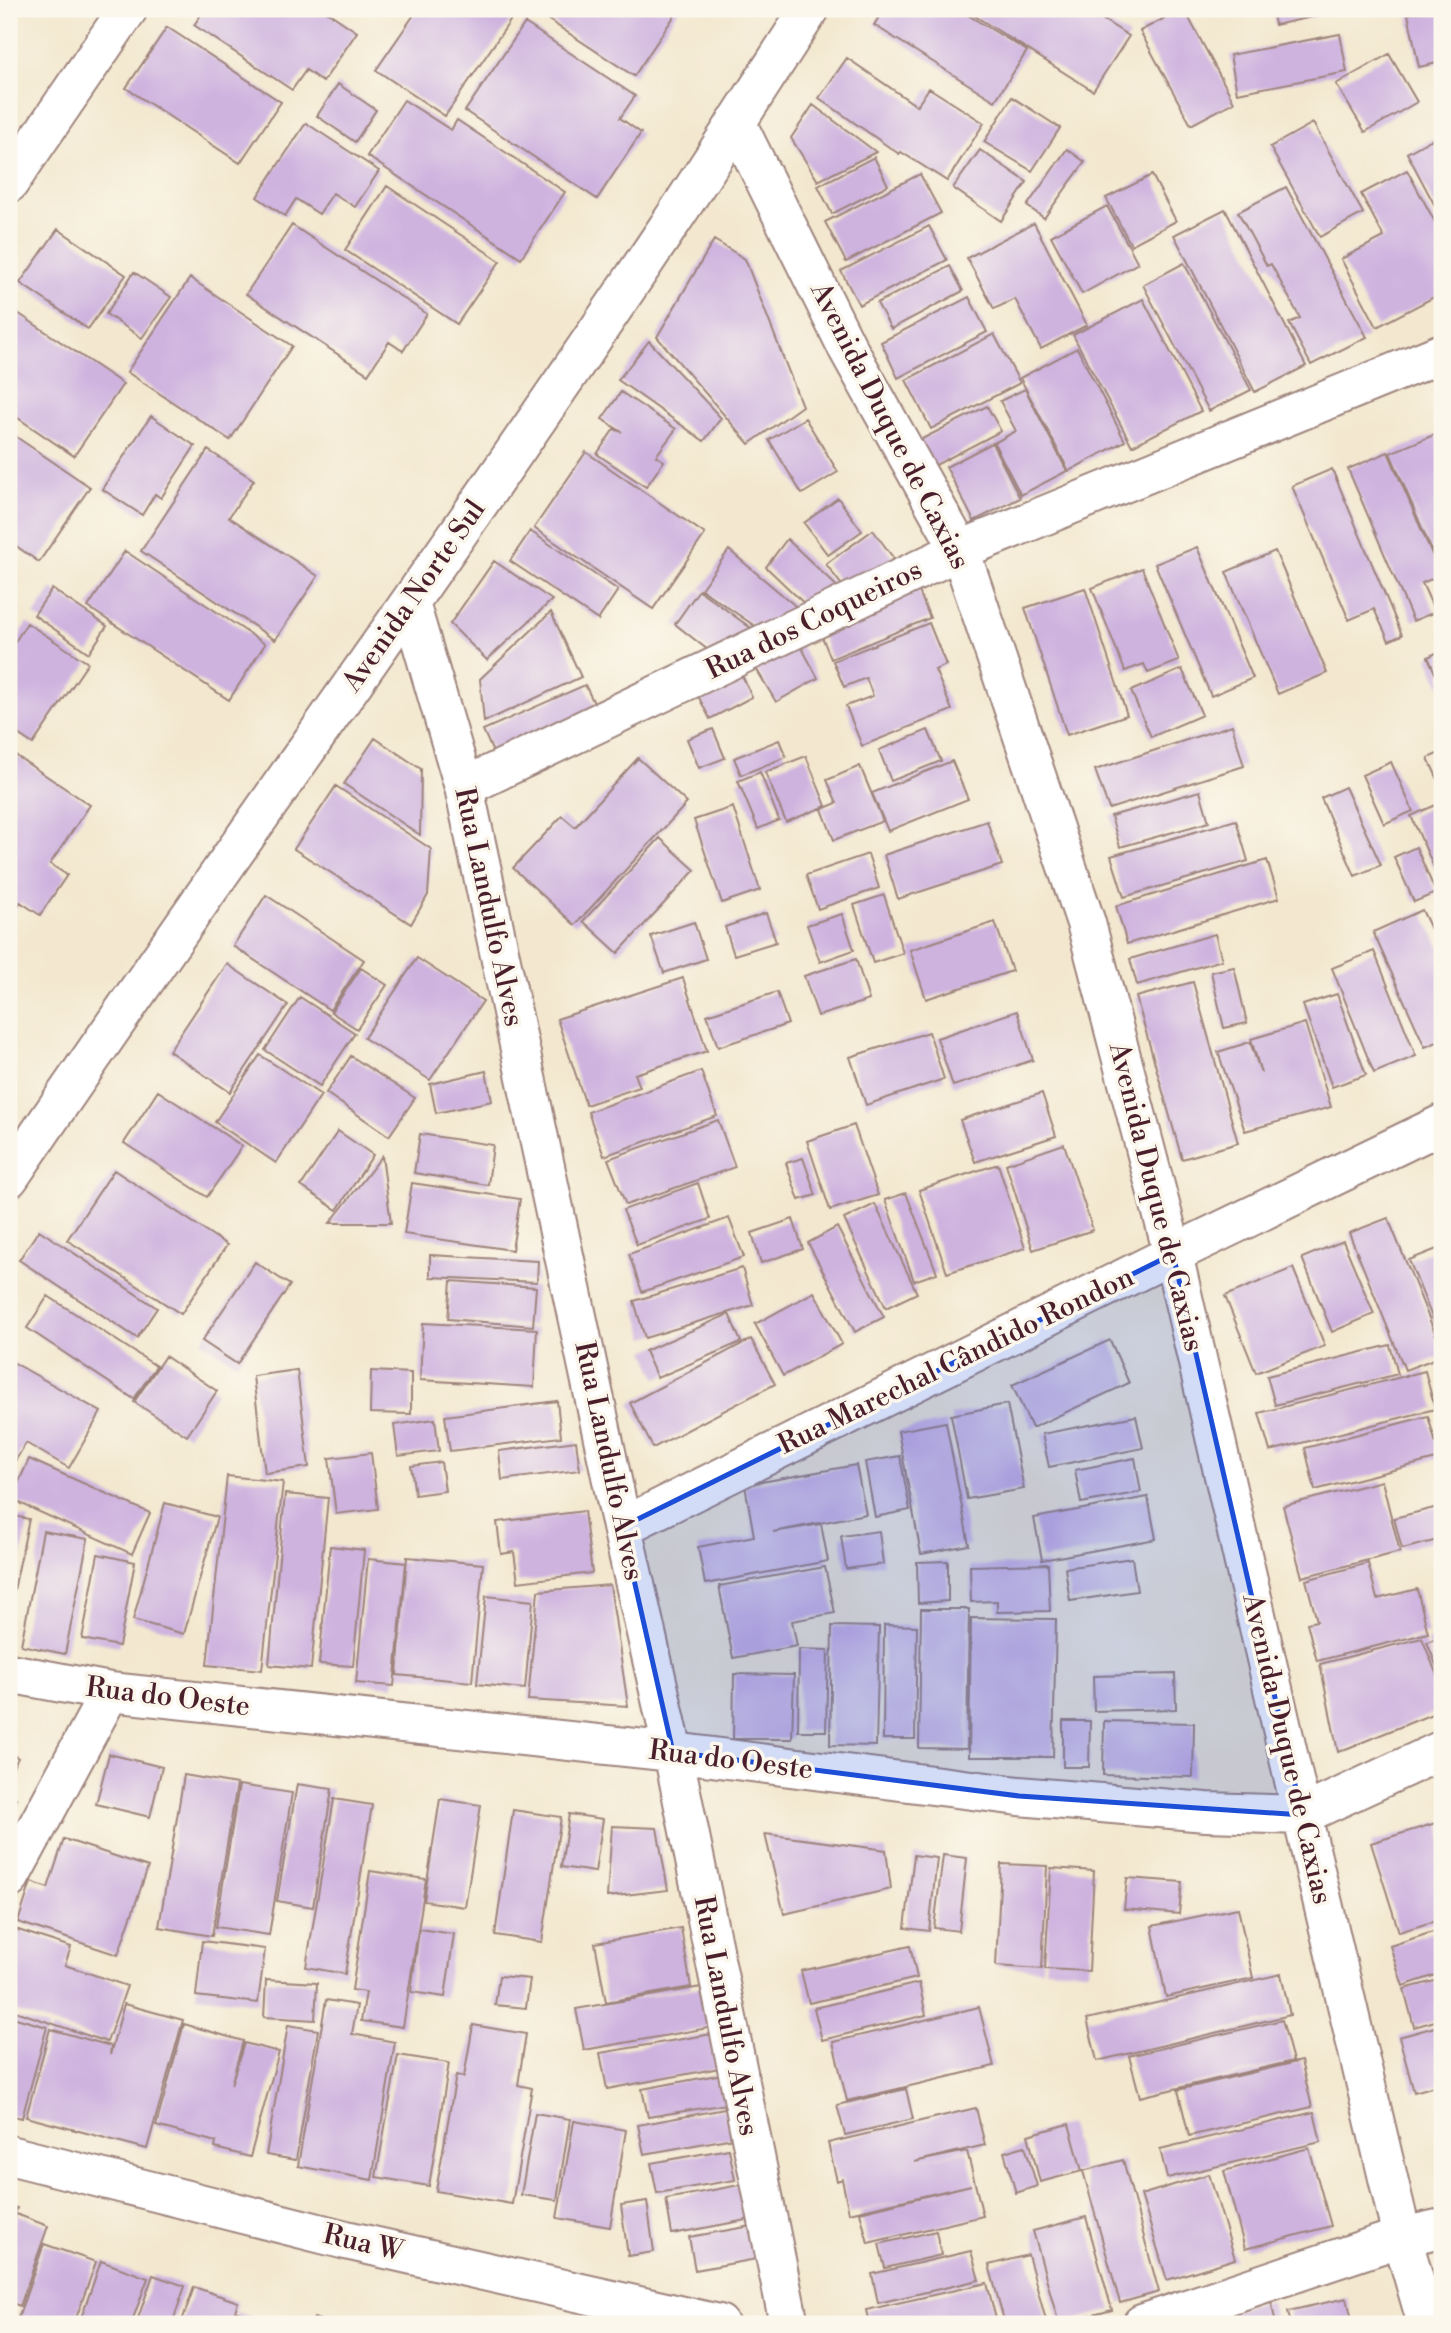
<svg xmlns="http://www.w3.org/2000/svg" width="1451" height="2333" viewBox="0 0 1451 2333" font-family="'Libre Bodoni',serif">
<style>
.building{fill:#ceb3df}
.lines{fill:none;stroke-linecap:round;stroke-linejoin:round}
.street-casing{stroke:#9e847d;stroke-width:42}
.secondary-casing{stroke:#9e847d;stroke-width:42}
.street{stroke:#fff;stroke-width:38}
.secondary{stroke:#fff;stroke-width:38}
.marked{fill:#1d4ed8;fill-opacity:0.2;stroke:#1d4ed8;stroke-width:5;stroke-linejoin:round}
.labels{text-anchor:middle;dominant-baseline:central;stroke-width:7;stroke-linejoin:round;paint-order:stroke}
.street-label{font-size:28px;fill:#4a1f2b;stroke:#fbf7ec}
</style>
<rect width="100%" height="100%" fill="#fbf7ec"/>
<filter id="ink" filterUnits="userSpaceOnUse"><feTurbulence type="fractalNoise" baseFrequency=".0143" numOctaves="2"/><feDisplacementMap in="SourceGraphic" scale="14" xChannelSelector="R" yChannelSelector="G"/><feConvolveMatrix kernelMatrix="1 2 1 2 8 2 1 2 1" color-interpolation-filters="sRGB"/></filter>
<filter id="wash" filterUnits="userSpaceOnUse"><feTurbulence type="fractalNoise" baseFrequency=".00686" numOctaves="4" result="noise"/><feDisplacementMap in="SourceGraphic" scale="28" xChannelSelector="R" yChannelSelector="G"/><feGaussianBlur stdDeviation="1.57" result="paint"/><feColorMatrix in="noise" values="0 0 0 0 0 0 0 0 0 0 0 0 0 0 0 0 0 1.4 0 .05"/><feComposite in="paint" operator="in"/></filter>
<g filter="url(#wash)">
<rect width="100%" height="100%" fill="#f3e8cf"/>
<g id="blocks">
<!-- building -->
<path class="building" d="M205 9H323L357 32 323 82 306 70 292 90 194 25Z
M418 9H499L512 18 445 116 376 70Z
M532 9H679L634 76Z
M884 9H958L1027 51 995 101 874 25Z
M964 9H1086L1129 36 1093 91Z
M1182 9H1184L1234 102 1191 125 1140 31Z
M1272 9H1344V10L1275 25Z
M1434 9H1442V62L1419 67 1408 14Z
M525 23 635 96 620 118 641 133 597 199 465 111Z
M167 27 281 102 240 163 126 88Z
M1340 34 1347 72 1237 93 1230 55Z
M1389 54 1417 102 1365 132 1336 84Z
M847 58 917 106 929 88 984 123 947 181 901 152 899 154 819 98Z
M1442 73V90H1441L1438 74Z
M338 84 376 110 355 142 317 116Z
M1012 97 1060 128 1032 171 984 142Z
M404 100 451 130 457 120 565 192 521 258 367 156Z
M813 105 876 152 818 181 791 138Z
M306 123 379 171 355 207 333 193 319 214 296 199 285 216 257 197Z
M1313 123 1363 213 1320 237 1270 147Z
M1432 139 1442 158V219L1407 153Z
M1067 149 1085 162 1044 218 1027 206Z
M980 150 1027 182 1001 221 953 188Z
M874 157 888 185 832 214 818 186Z
M1407 170 1442 235V293L1377 327 1341 259 1384 237 1361 194Z
M920 174 941 213 846 262 825 222Z
M1152 175 1176 221 1131 245 1106 198Z
M387 186 500 261 457 324 345 250Z
M1286 187 1367 337 1311 365 1289 323 1300 318 1271 264 1267 266 1238 212Z
M1107 206 1138 263 1082 294 1051 236Z
M1225 209 1306 366 1255 392 1174 235Z
M1034 223 1087 325 1041 349 1015 299 994 309 967 258Z
M292 225 427 314 403 351 389 342 368 374 246 294Z
M929 226 947 260 859 305 841 271Z
M58 229 126 275 88 329 20 283Z
M714 240 745 259 802 406 749 444 657 337Z
M1184 263 1251 390 1209 411 1143 285Z
M950 266 963 291 891 329 877 303Z
M134 272 171 297 142 338 106 314Z
M190 278 292 346 230 440 127 372Z
M969 297 987 332 898 378 881 342Z
M1143 299 1201 411 1132 446 1073 335Z
M9 307 123 384 74 456 9 412Z
M994 334 1020 383 931 429 906 380Z
M649 341 721 418 704 441 618 380Z
M1077 348 1125 441 1069 471 1020 378Z
M1025 389 1067 471 1021 495 994 443 1016 431 1000 401Z
M621 392 676 429 656 456 664 461 646 487 597 454 614 429 622 432 602 419Z
M987 406 1001 431 932 467 918 441Z
M151 416 195 446 161 498 155 494 142 515 102 489Z
M805 418 838 472 802 494 769 440Z
M9 432 90 487 39 562 9 541Z
M1436 434 1442 447V575L1390 453Z
M992 443 1020 498 974 521 946 467Z
M208 450 254 480 229 517 318 576 275 640 141 551Z
M586 452 705 534 653 609 534 528Z
M1388 452 1441 575 1422 583 1435 612 1413 621 1348 469Z
M1332 469 1402 635 1389 641 1374 609 1349 620 1292 486Z
M838 498 862 531 828 555 804 523Z
M873 530 897 563 850 596 826 564Z
M530 531 618 590 598 620 510 561Z
M787 539 847 596 814 613 766 567Z
M1197 547 1253 678 1211 696 1155 564Z
M729 550 805 614 768 635 701 589Z
M125 551 265 644 229 700 88 607Z
M1275 551 1327 673 1278 694 1226 572Z
M494 561 552 600 487 660 450 624Z
M1142 568 1179 661 1148 673 1144 664 1125 671 1092 588Z
M916 584 930 618 831 659 817 624Z
M1085 588 1127 715 1067 735 1025 608Z
M52 589 107 626 89 653 34 615Z
M699 590 763 637 722 661 675 624Z
M551 612 581 677 484 722 480 679Z
M27 623 88 663 33 744 9 728V651Z
M929 623 946 665 935 670 952 710 862 746 846 706 873 696 866 678 844 687 833 661Z
M795 635 818 678 776 702 751 660Z
M1442 650V689L1428 657Z
M737 664 752 697 710 719 693 686Z
M1182 669 1202 715 1151 737 1131 691Z
M585 685 598 711 495 757 483 730Z
M1232 725 1244 766 1109 809 1095 770Z
M713 729 725 758 699 768 687 739Z
M928 730 941 761 891 781 879 750Z
M375 738 421 769 420 835 344 784Z
M779 740 786 757 741 775 734 758Z
M9 751 90 805 50 864 67 875 40 915 20 902 9 919Z
M1442 752V788L1428 758Z
M806 756 826 806 786 822 765 772Z
M638 758 687 803 575 925 513 868 562 816 575 827Z
M952 761 968 799 888 831 872 793Z
M1391 762 1413 811 1384 824 1362 775Z
M860 766 883 821 834 840 822 809 837 803 827 780Z
M760 772 779 820 758 829 738 781Z
M336 786 431 849 428 895 411 924 294 849Z
M1345 787 1381 865 1355 876 1321 798Z
M1200 791 1209 822 1120 847 1111 816Z
M1440 803 1442 809V869L1436 872 1411 816Z
M733 807 760 890 722 903 694 820Z
M1236 820 1248 861 1124 897 1111 856Z
M987 821 1002 865 898 899 884 855Z
M660 838 695 870 618 953 583 921Z
M1416 847 1436 893 1414 902 1394 857Z
M868 854 879 888 818 909 806 875Z
M1267 860 1279 898 1127 944 1116 906Z
M266 895 364 960 330 1010 233 946Z
M884 895 903 953 873 963 854 905Z
M1422 910 1439 946 1442 945V1040L1425 1047 1373 932Z
M766 913 776 942 734 955 725 927Z
M842 914 854 950 820 962 807 925Z
M694 922 706 959 664 973 651 936Z
M995 922 1012 971 926 999 910 950Z
M1215 934 1222 960 1137 985 1130 959Z
M1374 951 1416 1056 1374 1073 1332 968Z
M417 958 483 1001 430 1080 364 1038Z
M856 959 869 1000 818 1016 804 976Z
M227 964 288 1005 230 1092 169 1051Z
M1234 967 1247 1023 1224 1028 1211 972Z
M361 968 387 985 357 1029 331 1012Z
M683 978 707 1051 635 1074 640 1087 586 1105 557 1019Z
M1193 982 1238 1143 1182 1159 1136 997Z
M777 992 788 1024 718 1047 707 1015Z
M1337 994 1366 1075 1332 1087 1303 1005Z
M300 997 355 1033 320 1086 265 1050Z
M1017 1011 1033 1060 953 1086 937 1038Z
M1305 1023 1331 1107 1245 1131 1218 1052 1250 1042 1261 1073 1251 1039Z
M929 1032 944 1079 866 1105 850 1057Z
M260 1055 321 1095 276 1163 215 1122Z
M351 1056 415 1098 389 1136 326 1093Z
M486 1071 492 1101 436 1113 430 1084Z
M701 1071 717 1116 604 1156 588 1112Z
M158 1091 242 1146 207 1197 124 1143Z
M1042 1093 1056 1136 975 1162 960 1120Z
M718 1120 735 1167 626 1205 608 1159Z
M854 1125 878 1195 830 1210 807 1141Z
M338 1131 373 1155 337 1210 301 1186Z
M420 1134 493 1145 488 1185 414 1173Z
M1064 1144 1093 1230 1033 1250 1006 1164Z
M382 1156 391 1223H330Z
M803 1158 816 1195 799 1200 786 1163Z
M998 1164 1025 1248 947 1273 919 1190Z
M114 1170 227 1245 181 1314 67 1240Z
M412 1183 520 1199 512 1250 404 1234Z
M698 1183 710 1219 637 1245 623 1210Z
M906 1193 937 1273 914 1281 885 1200Z
M875 1204 917 1293 886 1308 844 1219Z
M729 1218 744 1257 642 1292 629 1254Z
M1388 1218 1442 1350V1356L1405 1370 1349 1233Z
M793 1219 803 1249 761 1263 752 1233Z
M837 1227 884 1317 855 1332 808 1243Z
M39 1230 157 1308 137 1338 19 1260Z
M1343 1241 1374 1314 1332 1332 1302 1258Z
M1442 1247V1342L1409 1260Z
M430 1255 538 1261 537 1282 430 1277Z
M255 1262 290 1285 237 1364 202 1341Z
M742 1268 753 1305 645 1338 634 1301Z
M1293 1268 1325 1346 1256 1373 1225 1296Z
M451 1281 536 1287 533 1326 448 1319Z
M814 1292 842 1344 783 1376 755 1324Z
M48 1296 156 1366 134 1399 27 1328Z
M729 1314 741 1342 657 1378 645 1351Z
M423 1323 537 1329 534 1387 420 1380Z
M751 1339 775 1384 653 1448 630 1403Z
M1110 1340 1129 1383 1032 1428 1012 1385Z
M1390 1345 1398 1374 1275 1405 1267 1376Z
M165 1356 217 1391 187 1436 134 1402Z
M9 1360 101 1412 69 1468 26 1443 14 1463 9 1460Z
M297 1370 309 1467 265 1473 253 1376Z
M371 1371 411 1373V1414L370 1413Z
M1425 1371 1435 1409 1270 1451 1259 1413Z
M557 1401 561 1437 450 1451 445 1416Z
M1007 1404 1024 1489 967 1499 951 1415Z
M1136 1416 1143 1448 1049 1467 1042 1434Z
M1428 1416 1440 1458 1315 1490 1305 1448Z
M435 1419 439 1451 398 1456 394 1425Z
M946 1422 969 1545 921 1554 898 1431Z
M576 1441 580 1470 502 1480 499 1451Z
M371 1453 378 1509 336 1514 329 1458Z
M900 1456 910 1510 875 1517 865 1462Z
M1135 1458 1141 1492 1081 1503 1075 1470Z
M29 1459 150 1513 132 1554 11 1499Z
M441 1462 445 1491 415 1495 411 1466Z
M856 1465 866 1514 773 1532 821 1524 828 1561 705 1584 698 1547 754 1536 745 1485Z
M227 1476 283 1482 262 1670 207 1665Z
M1382 1481 1400 1552 1302 1577 1283 1506Z
M285 1494 328 1498 311 1669 269 1665Z
M1148 1497 1156 1539 1042 1560 1034 1518Z
M165 1503 217 1517 184 1634 133 1620Z
M1442 1506V1539L1402 1549 1394 1518Z
M584 1511 592 1573 518 1582 514 1552 501 1554 497 1522Z
M9 1515 29 1519 10 1609H9Z
M43 1531 88 1539 65 1654 21 1645Z
M879 1531 883 1564 846 1569 841 1536Z
M330 1546 364 1550 353 1666 319 1664Z
M98 1554 135 1562 119 1646 82 1639Z
M407 1557 483 1564 472 1682 397 1675Z
M1132 1558 1137 1591 1070 1601 1065 1568Z
M368 1559 406 1563 394 1686 356 1683Z
M948 1561V1601L918 1603 917 1562Z
M1368 1563 1377 1599 1417 1589 1428 1633 1317 1661 1307 1623 1317 1621 1306 1580Z
M1048 1564 1050 1611 997 1612V1601L971 1602 970 1566Z
M825 1567 835 1613 792 1621 797 1646 733 1658 719 1586Z
M610 1585 628 1706 528 1700 538 1591Z
M486 1596 533 1601 525 1689 477 1684Z
M921 1609H969L967 1749 919 1748Z
M971 1618 1056 1619 1053 1757H969Z
M884 1625 917 1626 915 1739H883Z
M832 1626 879 1627 876 1746 830 1745Z
M1442 1636V1680L1427 1642Z
M1422 1638 1442 1688V1710L1338 1752 1320 1664Z
M799 1649 828 1650 826 1731H798Z
M734 1674 794 1675 792 1739H733Z
M1175 1674 1176 1709 1094 1711 1093 1676Z
M1063 1721H1090L1089 1767H1063Z
M1104 1721 1194 1723 1193 1777 1103 1775Z
M9 1753 18 1758 9 1774Z
M109 1754 162 1767 150 1817 96 1804Z
M184 1775 237 1784 212 1936 159 1927Z
M297 1784 332 1789 313 1907 277 1901Z
M239 1785 292 1793 269 1935 216 1927Z
M9 1793 16 1798 9 1811Z
M334 1799 372 1805 345 1974 306 1967Z
M440 1799 481 1805 465 1907 424 1901Z
M513 1810 561 1817 542 1942 495 1935Z
M569 1814 603 1819 595 1872 561 1867Z
M1442 1821V1919L1399 1932 1371 1843Z
M612 1826 657 1828 668 1890 607 1897Z
M765 1834 886 1850 891 1889 784 1914Z
M64 1839 148 1867 118 1955 18 1922 31 1882 48 1888Z
M914 1855 937 1858 929 1931 905 1928Z
M943 1855 967 1858 959 1931 934 1928Z
M1001 1864 1047 1866 1042 1969 996 1966Z
M1051 1868 1094 1871 1089 1971 1045 1969Z
M370 1871 426 1879 403 2027 361 2021 366 1992 352 1990Z
M1127 1878 1182 1882 1179 1914 1124 1909Z
M1238 1908 1253 1978 1166 1997 1152 1926Z
M681 1928 691 1987 606 2002 595 1943Z
M15 1929 71 1947 65 1965 127 1986 107 2042 9 2009V1949Z
M419 1929 454 1934 445 1997 411 1992Z
M1442 1929V1973L1403 1986 1390 1946Z
M202 1941 265 1949 258 2003 196 1996Z
M910 1946 917 1978 809 2003 801 1971Z
M1281 1974 1290 2015 1097 2061 1087 2019Z
M499 1976 530 1979 526 2008 495 2005Z
M1442 1979V2019L1414 2027 1404 1989Z
M266 1980 317 1983 315 2020 264 2017Z
M919 1983 926 2015 822 2040 814 2008Z
M707 1986 714 2027 584 2050 576 2009Z
M326 2000 357 2005 352 2034 395 2042 372 2180 298 2166Z
M124 2004 183 2020 147 2149 26 2117 50 2029 111 2046 110 2055Z
M979 2007 994 2066 847 2101 833 2042Z
M9 2016 47 2027 22 2118 9 2115Z
M1282 2020 1293 2061 1140 2097 1129 2056Z
M184 2024 243 2041 231 2085 244 2043 279 2052 250 2157 215 2148 216 2142 156 2126Z
M288 2025 318 2030 296 2160 266 2155Z
M473 2025 526 2034 518 2085 532 2088 512 2204 436 2191 456 2075 464 2077Z
M1442 2025V2084L1414 2092 1399 2037Z
M718 2033 725 2067 607 2089 600 2053Z
M398 2055 449 2063 429 2186 376 2177Z
M1301 2061 1312 2107 1189 2136 1178 2090Z
M728 2073 733 2103 648 2117 642 2089Z
M906 2089 913 2119 845 2135 837 2105Z
M741 2106 745 2136 644 2154 638 2125Z
M976 2108 985 2145 914 2162 967 2151 983 2216 868 2243 860 2212 971 2185 849 2213 842 2179 837 2181 828 2143Z
M1314 2112 1321 2142 1167 2178 1160 2149Z
M535 2113 570 2119 557 2200 521 2195Z
M574 2121 626 2130 610 2227 557 2218Z
M1069 2124 1082 2171 1040 2182 1028 2135Z
M1025 2146 1037 2186 1016 2193 1004 2152Z
M1309 2148 1331 2226 1245 2249 1224 2171Z
M729 2149 735 2180 657 2193 651 2163Z
M1123 2160 1159 2292 1120 2303 1083 2171Z
M1209 2174 1235 2259 1167 2280 1141 2195Z
M745 2184 752 2219 672 2234 666 2199Z
M647 2201 654 2252 628 2256 621 2205Z
M9 2205 17 2208 9 2230Z
M16 2214 48 2226 20 2306 9 2302V2236Z
M1086 2217 1112 2310 1059 2324 1033 2231Z
M752 2226 757 2259 695 2270 689 2237Z
M936 2231 941 2255 885 2268 879 2244Z
M44 2244 96 2262 74 2324H16Z
M971 2251 979 2280 878 2303 872 2274Z
M1028 2255 1047 2324H1005L989 2265Z
M101 2261 148 2278 131 2324H79Z
M153 2275 185 2286 172 2324H136Z
M987 2283 997 2323 869 2324 866 2310Z
M194 2287 238 2302 231 2324H181Z
M1347 2298 1353 2324H1291L1288 2311Z
M1271 2301 1276 2324H1216L1213 2314Z
M237 2312 270 2324H233Z
M314 2318 331 2324H312Z"/>
</g>
</g>
<g filter="url(#ink)">
<use href="#blocks" fill-opacity="0" stroke="#9e847d" stroke-width="2"/>
<g class="lines">
<!-- street casing -->
<g class="street-casing">
<path id="street" d="M736 122 848 349 960 550 1086 923 1173 1254 1302 1815 1402 2237 1427 2324
M9 183 128 9
M410 603 464 787 622 1527 673 1752 789 2324
M464 787 960 550 1442 353
M622 1527 1173 1254 1442 1124
M9 1673 110 1692 673 1752 1019 1796 1206 1812 1302 1815 1442 1750
M9 1879 110 1692
M9 2155 346 2240 719 2324
M1142 2324 1402 2237 1442 2228"/>
</g>
<!-- secondary casing -->
<g class="secondary-casing">
<path id="secondary" d="M9 1178C225 860 452 549 666 230 715 157 762 82 810 9"/>
</g>
<!-- street -->
<use href="#street" class="street"/>
<!-- secondary -->
<use href="#secondary" class="secondary"/>
</g>
</g>
<!-- marked area -->
<path class="marked" d="M1173 1254 1302 1815 1019 1796 673 1752 622 1527Z"/>
<g class="labels">
<!-- street labels -->
<g class="street-label">
<text transform="translate(890 426) rotate(63)">Avenida Duque de Caxias</text>
<text transform="translate(414 596) rotate(-55)">Avenida Norte Sul</text>
<text transform="translate(814 620) rotate(-26)">Rua dos Coqueiros</text>
<text transform="translate(489 907) rotate(78)">Rua Landulfo Alves</text>
<text transform="translate(1156 1197) rotate(76)">Avenida Duque de Caxias</text>
<text transform="translate(956 1361) rotate(-26)">Rua Marechal Cândido Rondon</text>
<text transform="translate(609 1461) rotate(78)">Rua Landulfo Alves</text>
<text transform="translate(168 1697) rotate(7)">Rua do Oeste</text>
<text transform="translate(1287 1749) rotate(77)">Avenida Duque de Caxias</text>
<text transform="translate(731 1760) rotate(7)">Rua do Oeste</text>
<text transform="translate(726 2016) rotate(79)">Rua Landulfo Alves</text>
<text transform="translate(363 2243) rotate(13)">Rua W</text>
</g>
</g>
<!-- margin -->
<rect width="1451" height="2333" fill="none" stroke="#fbf7ec" stroke-width="35"/>
</svg>
